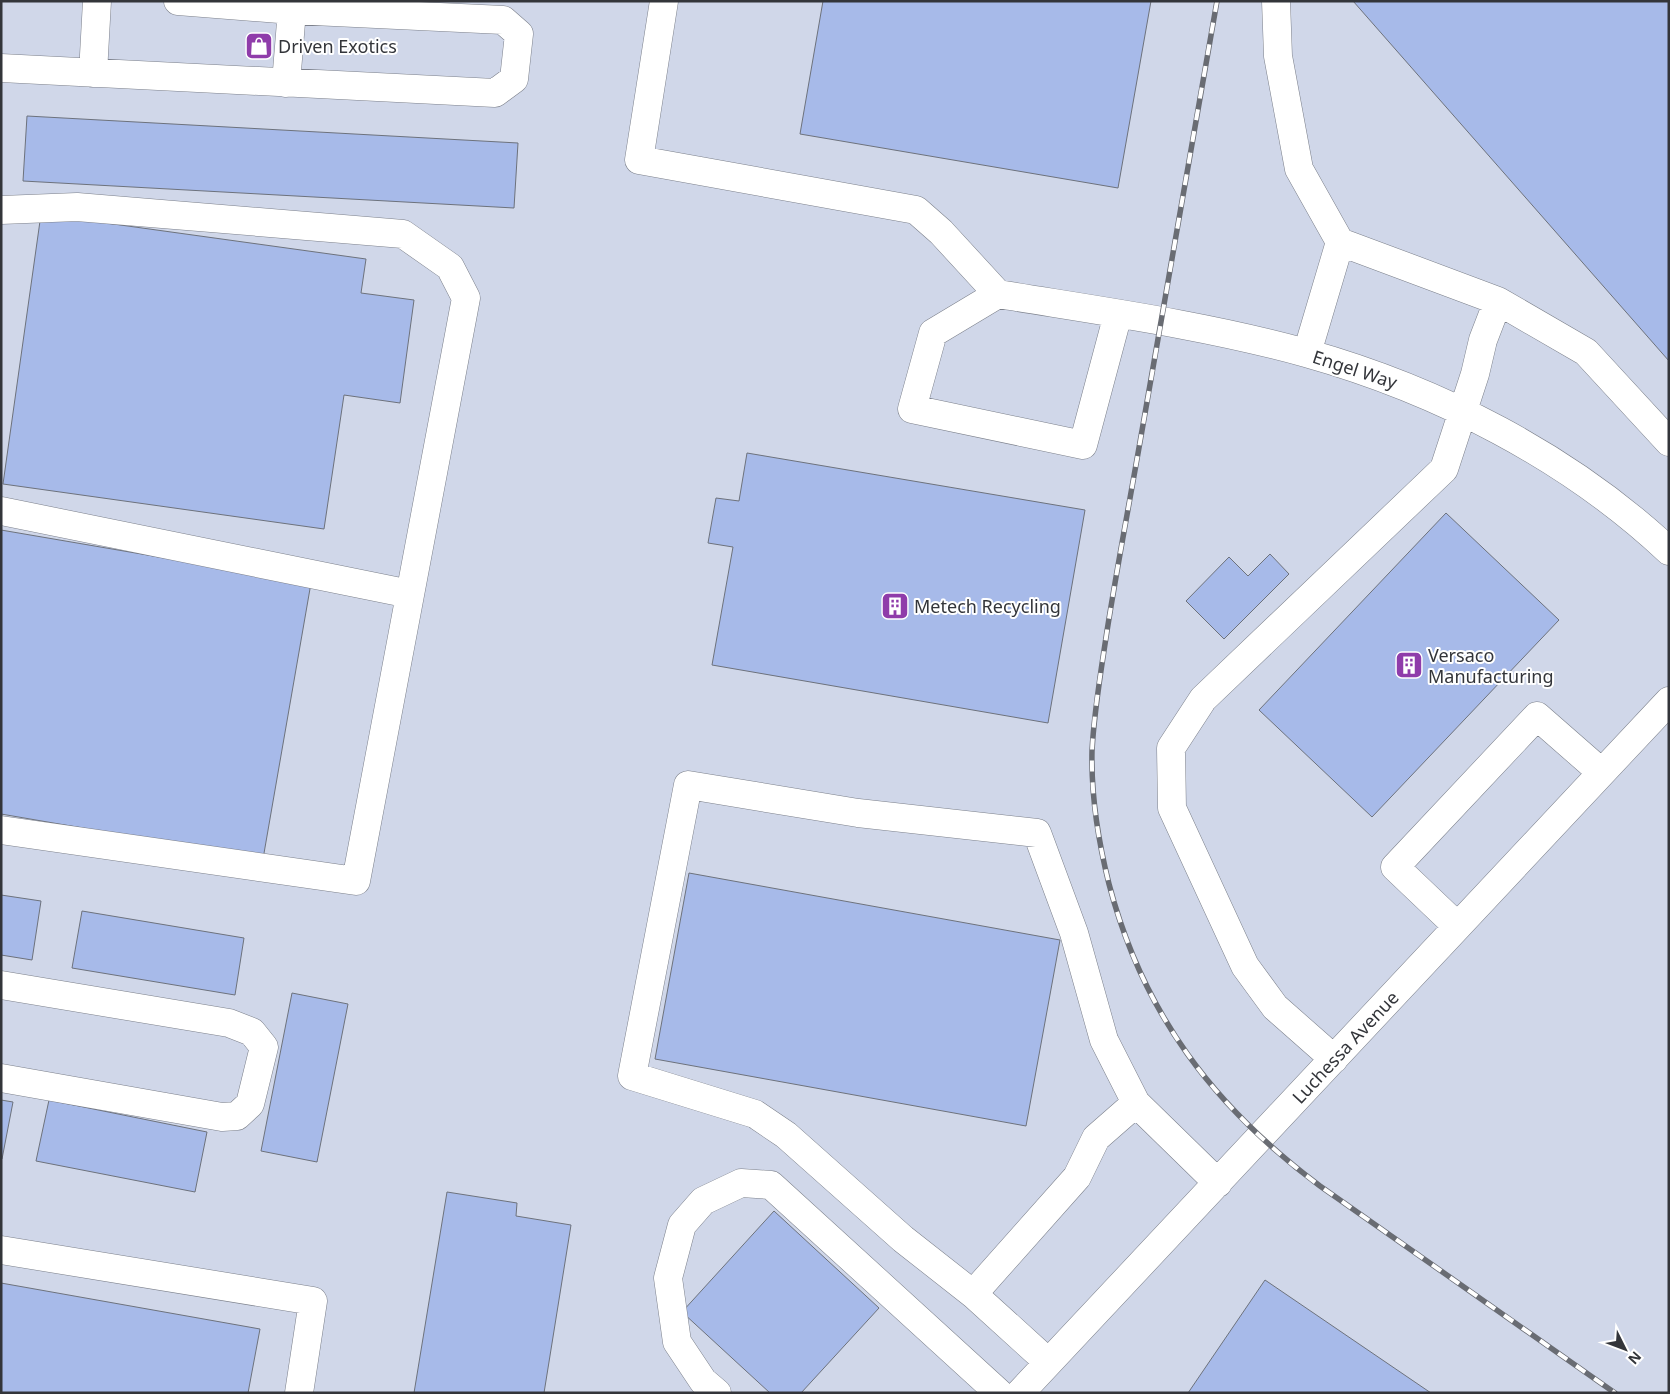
<svg xmlns="http://www.w3.org/2000/svg" width="1670" height="1394" viewBox="0 0 1670 1394" font-family="'Noto Sans',sans-serif">
<style>
.built{fill:#d0d7e9}
.building{fill:#a7bae9;stroke:#6d727c}
.lines{fill:none;stroke-linecap:round;stroke-linejoin:round}
.minor-casing{stroke:#7c808b;stroke-width:29}
.minor{stroke:#fff;stroke-width:28}
.rail-casing{stroke:#696c73;stroke-width:5.5}
.rail{stroke:#fff;stroke-width:4;stroke-dasharray:11;stroke-linecap:butt}
.labels{text-anchor:middle;dominant-baseline:central;stroke-width:4;stroke-linejoin:round;paint-order:stroke}
.poi-label{font-size:18px;fill:#33353a;stroke:#fff;text-anchor:start}
.street-label{font-size:18px;fill:#33353a;stroke:#fff}
</style>
<rect width="100%" height="100%" fill="#dee3ef"/>
<!-- built -->
<path class="built" d="M1 1H1669V1393H1Z"/>
<!-- building -->
<path class="building" d="M823 1H1151L1118 188 800 134Z
M1353 1H1669V361Z
M27 116 518 143 514 208 23 181Z
M41 214 366 259 361 293 414 300 400 403 344 395 324 529 3 484Z
M747 453 1085 510 1048 723 712 665 733 547 708 543 716 498 739 501Z
M1446 513 1559 620 1372 817 1259 710Z
M1 530 311 583 263 859 1 814Z
M1270 554 1289 574 1224 639 1186 601 1229 557 1248 576Z
M689 873 1060 940 1026 1126 655 1059Z
M1 895 41 901 32 960 1 955Z
M82 911 244 938 235 995 72 968Z
M292 993 348 1004 317 1162 261 1151Z
M1 1100 13 1102 2 1159 1 1158Z
M49 1100 207 1132 195 1192 36 1161Z
M447 1192 517 1203 516 1216 571 1225 544 1393H414Z
M774 1211 879 1308 801 1393H770L682 1312Z
M1265 1280 1431 1393H1188Z
M1 1283 260 1329 248 1393H1Z"/>
<g class="lines">
<!-- minor casing -->
<g class="minor-casing">
<path id="minor" d="M664 1 639 160 916 210 941 232 998 294
M1276 1 1278 56 1299 169 1340 242
M1 68 495 93 514 79 519 34 503 20 292 10 178 1
M93 73 97 1
M286 83 292 10
M1 210 77 207 403 234 450 267 466 298 356 881 1 830
M998 294C1101 311 1205 325 1306 353 1438 390 1569 457 1669 551
M998 294 933 333 912 409 1083 445 1118 314
M1498 301 1586 352 1669 442
M1307 353 1340 242 1498 301 1483 340 1475 374 1444 469 1203 699 1171 748 1172 808 1245 966 1275 1007 1334 1059
M1 511 410 594
M1457 926 1395 867 1537 716 1601 772
M1 985 229 1023 252 1032 264 1047 250 1104 237 1116 222 1117 1 1078
M1 1250 313 1301 299 1393
M973 1294 903 1239 786 1135 755 1114 632 1076 688 785 858 813 1037 833 1074 933 1104 1040 1136 1103
M1048 1362 973 1294 1077 1177 1096 1138 1136 1103 1218 1183
M717 1393 703 1381 677 1342 668 1278 682 1225 703 1201 741 1183 771 1185 999 1393
M1020 1393 1669 701"/>
</g>
<!-- minor -->
<use href="#minor" class="minor"/>
<!-- rail casing -->
<g class="rail-casing">
<path id="rail" d="M1217 1C1191 148 1166 295 1140 442 1129 505 1117 568 1107 631 1101 671 1094 711 1092 751 1091 796 1098 840 1109 884 1143 1014 1214 1107 1320 1186L1615 1393"/>
</g>
<!-- rail -->
<use href="#rail" class="rail"/>
</g>
<!-- icons -->
<defs>
<g id="shop-square" transform="scale(1.4375)"><rect x="-9" y="-9" width="18" height="18" rx="4" fill="#8f3caa" stroke="#fff"/><path d="M-5-2.5h2.3a2.7 3.5 0 0 1 5.4 0H5L5.5 6h-11ZM-1.5-2.5h3a1.5 2.3 0 0 0-3 0Z" fill="#fff"/></g>
<g id="building-square" transform="scale(1.4375)"><rect x="-9" y="-9" width="18" height="18" rx="4" fill="#8f3caa" stroke="#fff"/><path d="M-4-6H4V6H1V3H-1V6H-4ZM-2.5-4.3h1.7v1.8h-1.7ZM.8-4.3h1.7v1.8H.8ZM-2.5-1h1.7V.8h-1.7ZM.8-1h1.7V.8H.8Z" fill="#fff"/></g>
</defs>
<g fill-rule="evenodd">
<use href="#shop-square" x="259" y="46"/>
<use href="#building-square" x="895" y="606"/>
<use href="#building-square" x="1409" y="665"/>
</g>
<g class="labels">
<!-- poi labels -->
<g class="poi-label">
<text x="278" y="46">Driven Exotics</text>
<text x="914" y="606">Metech Recycling</text>
<text x="1428" y="655">Versaco<tspan x="1428" dy="21">Manufacturing</tspan></text>
</g>
<!-- street labels -->
<g class="street-label">
<text transform="translate(1355 369) rotate(18)">Engel Way</text>
<text transform="translate(1345 1047) rotate(-47)">Luchessa Avenue</text>
</g>
</g>
<!-- border -->
<rect width="1670" height="1394" fill="none" stroke="#33353a" stroke-width="5"/>
<!-- north arrow -->
<g transform="translate(1625 1349) rotate(132)" stroke="#ffffff" stroke-width="4" paint-order="stroke">
<path d="M0-4L9 19L0 12L-9 19Z" fill="#33353a"/>
<text y="-8" font-size="14" font-weight="bold" text-anchor="middle" fill="#33353a">N</text>
</g>
</svg>
